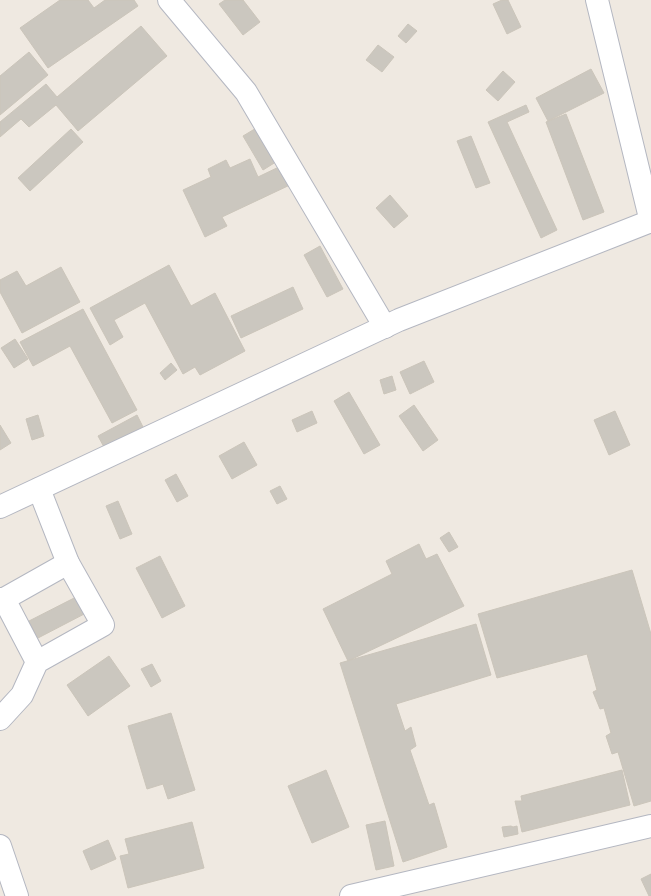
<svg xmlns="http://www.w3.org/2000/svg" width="651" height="896" viewBox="0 0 651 896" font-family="Signika,sans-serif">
<rect width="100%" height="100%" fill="#efe9e1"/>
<g fill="#cbc7bf" stroke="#cbc5ba">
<polygon points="60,0 88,0 94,8 105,0 134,0 138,6 48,68 20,28"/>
<polygon points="225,0 243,0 260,22 243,35 219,4"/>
<polygon points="502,0 508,0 521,27 507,34 493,4"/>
<polygon points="408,24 417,31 406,43 398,36"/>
<polygon points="141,26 167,56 78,131 56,105 29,127 21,119 0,137 0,122 46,84 57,97"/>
<polygon points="378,45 394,57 382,72 366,60"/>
<polygon points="29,52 48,75 0,115 0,76"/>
<polygon points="591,69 604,93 548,121 536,98"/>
<polygon points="503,71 515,82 498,101 486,90"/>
<polygon points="526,105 529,112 507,122 557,230 541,238 488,122"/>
<polygon points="566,114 604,212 583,220 546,122"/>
<polygon points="258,127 279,160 263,170 243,136"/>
<polygon points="71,129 83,142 30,191 18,178"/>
<polygon points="471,136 490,183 476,188 457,141"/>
<polygon points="250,159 258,177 283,165 292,184 222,217 227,226 205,237 183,190 211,177 208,169 226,160 230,168"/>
<polygon points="390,195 408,216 394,228 376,208"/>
<polygon points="320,246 343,289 327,297 304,255"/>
<polygon points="169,265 191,306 215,293 245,351 200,375 195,367 183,374 145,303 114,320 123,337 110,345 90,308"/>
<polygon points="61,267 80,302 22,333 0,292 0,280 17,271 26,286"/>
<polygon points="293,287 303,309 241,338 231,316"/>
<polygon points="83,309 137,410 112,423 70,346 33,366 20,342"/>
<polygon points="15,339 28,359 14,368 1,348"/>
<polygon points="424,361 434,382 410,394 400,372"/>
<polygon points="171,363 177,370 165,380 160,373"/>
<polygon points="392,376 396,390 384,394 380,380"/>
<polygon points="349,392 380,445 364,454 334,401"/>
<polygon points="414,405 438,440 423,451 399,416"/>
<polygon points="312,411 317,423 297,432 292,420"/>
<polygon points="615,411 630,445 609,455 594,420"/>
<polygon points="38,415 44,436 32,440 26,419"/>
<polygon points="137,415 143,427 104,447 98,436"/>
<polygon points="0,425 11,443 0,450"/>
<polygon points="244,442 257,465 232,479 219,456"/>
<polygon points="176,474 188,496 177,502 165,480"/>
<polygon points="280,486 287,499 277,504 270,491"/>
<polygon points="118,501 132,534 120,539 106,506"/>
<polygon points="449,532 458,547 449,552 440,538"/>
<polygon points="419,544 426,559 437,554 464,606 348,661 323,609 392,574 386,561"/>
<polygon points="160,556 185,606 162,618 136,568"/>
<polygon points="632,570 651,634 651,801 634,806 618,752 612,754 606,736 611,733 604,708 600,709 593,692 597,690 587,654 497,678 478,614"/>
<polygon points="80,595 88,612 38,638 29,621"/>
<polygon points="476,624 491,675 396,704 405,731 411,727 416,746 410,750 429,805 434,803 447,847 403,862 340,663"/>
<polygon points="109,656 130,686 88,716 67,685"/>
<polygon points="152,664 161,681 151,687 141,669"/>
<polygon points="171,713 195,790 168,799 163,784 147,789 128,726"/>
<polygon points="326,770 349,827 312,843 288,786"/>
<polygon points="622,770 630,805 522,832 515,801 522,801 521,796"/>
<polygon points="385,821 394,866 376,870 366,825"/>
<polygon points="192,822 204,868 128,888 120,856 129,854 125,839"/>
<polygon points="511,826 513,827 517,826 518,834 504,837 502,827"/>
<polygon points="108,840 116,859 91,870 83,851"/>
<polygon points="651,874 651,896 649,896 641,879"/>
</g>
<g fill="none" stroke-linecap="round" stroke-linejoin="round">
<defs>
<g id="minor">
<polyline points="169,0 246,92 385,327"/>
<polyline points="597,0 651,222"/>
<polyline points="0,507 399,320 651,221"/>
<polyline points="0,599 4,599 68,563"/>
<polyline points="4,599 37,662"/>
<polyline points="0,719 22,695 37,662 103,625 68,563 39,489"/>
<polyline points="0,846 17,896"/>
<polyline points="351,896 651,826"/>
</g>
</defs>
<use href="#minor" stroke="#b4b7c1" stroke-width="24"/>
<use href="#minor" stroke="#fff" stroke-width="22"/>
</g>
</svg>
